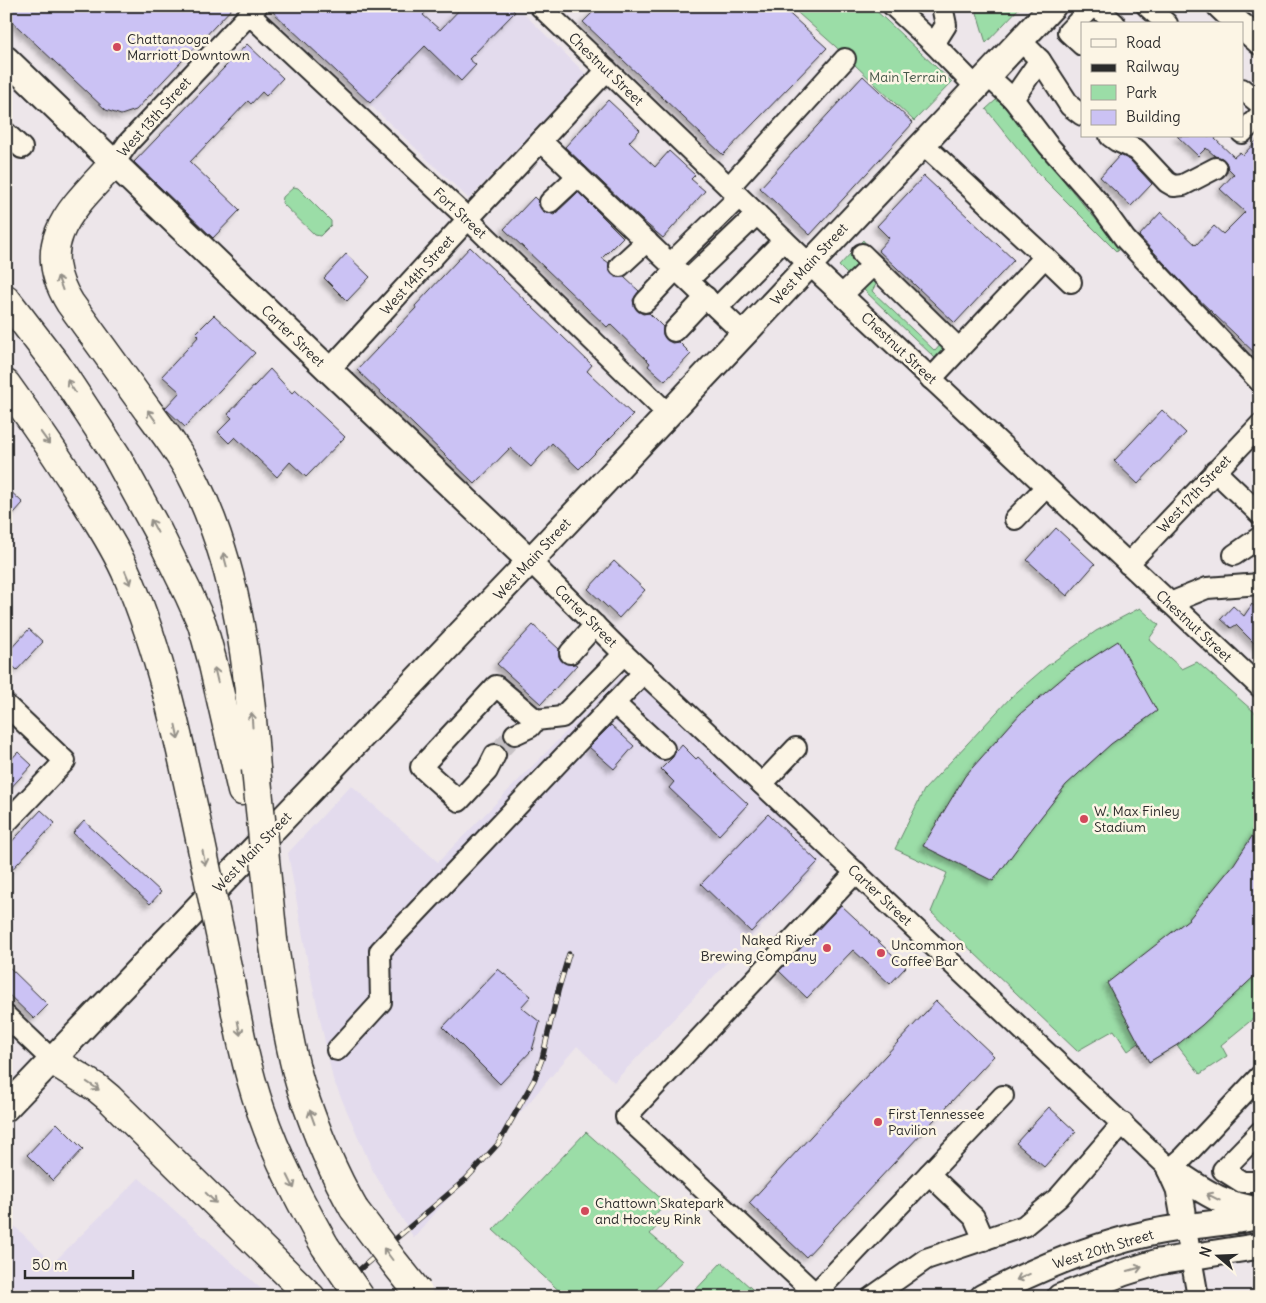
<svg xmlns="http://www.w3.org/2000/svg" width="1266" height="1303" viewBox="0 0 1266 1303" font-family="Delius,sans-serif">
<defs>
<filter id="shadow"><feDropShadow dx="-4" dy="4" stdDeviation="2.5" flood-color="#0004"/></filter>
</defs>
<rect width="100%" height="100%" fill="#ede6ea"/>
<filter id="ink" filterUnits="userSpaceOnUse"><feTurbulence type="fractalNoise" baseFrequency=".02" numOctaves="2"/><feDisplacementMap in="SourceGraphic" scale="10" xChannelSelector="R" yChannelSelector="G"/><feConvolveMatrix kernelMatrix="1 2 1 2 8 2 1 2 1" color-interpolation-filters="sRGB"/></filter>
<g filter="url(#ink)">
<g fill="#e3dbed">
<polygon points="278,6 516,6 587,75 469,199 273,12"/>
<polygon points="634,663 833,850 614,1082 577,1046 414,1238 373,1171 333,1079 307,959 288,853 351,785 438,862"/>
<polygon points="139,1178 270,1297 6,1297 6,1218 53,1263"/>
</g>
<g fill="#9bdda7" stroke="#638469">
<polygon points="790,6 871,6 952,82 914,121 835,46"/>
<polygon points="975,6 1021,6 986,43"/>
<path d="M 996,100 C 1023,116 1041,151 1060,176 C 1079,200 1099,223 1119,247 L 1117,252 L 1037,172 L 986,109 Z"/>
<polygon points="294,187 298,188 331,221 331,225 320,236 315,235 282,203 283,197"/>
<polygon points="863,240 866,244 854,257 861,264 851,278 839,266"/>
<polygon points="874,278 878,281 872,291 935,351 942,343 946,348 935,358 863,289"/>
<polygon points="1140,608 1159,625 1149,639 1182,669 1197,662 1260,717 1260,1013 1221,1045 1227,1056 1200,1074 1177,1045 1149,1062 1139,1043 1128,1051 1114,1030 1077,1051 931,912 947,873 895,849 924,790 1011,697 1047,666 1096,631"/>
<polygon points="586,1132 666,1203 652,1218 659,1224 650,1234 682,1261 648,1297 566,1297 493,1230"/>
<polygon points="722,1262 761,1297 689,1297"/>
</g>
<g fill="#cbc2f4" stroke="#2b2b2b" filter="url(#shadow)">
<polygon points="6,6 234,6 147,98 136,110 121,115 106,110 6,16"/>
<polygon points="278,6 431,6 423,15 440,30 463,6 509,6 515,12 469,59 476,65 461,81 425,46 370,103 273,12"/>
<polygon points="599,6 781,6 827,48 723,155 583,22"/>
<polygon points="247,44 283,78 266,96 262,92 251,104 248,101 190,162 240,210 213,238 134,162"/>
<polygon points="863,76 913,123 810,235 760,188"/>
<polygon points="608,100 640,130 629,142 655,167 669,151 695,175 691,179 705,191 663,238 642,220 565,147"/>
<polygon points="1177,136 1217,136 1215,139 1234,157 1240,152 1243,155 1260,137 1260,358 1191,292 1139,236 1161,212 1196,245 1214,226 1223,234 1245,212 1220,189 1234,174 1228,168 1226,162 1222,158 1215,156 1206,148 1198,156"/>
<polygon points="1120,155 1130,160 1152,184 1131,206 1100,177"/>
<polygon points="924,176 1014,260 955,323 878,250 889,238 877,226"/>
<polygon points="578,192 623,237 602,258 609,263 609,269 612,274 617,277 624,277 639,291 633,300 634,305 637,310 643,314 649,313 663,327 663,334 666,339 672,343 679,342 691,354 665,381 648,366 650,363 610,324 607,327 504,229 534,197 538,201 542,210 554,215"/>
<polygon points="470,247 592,365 587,371 633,415 579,469 552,443 531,467 510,448 475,484 357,370 416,308 415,306"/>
<polygon points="346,254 370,277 347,301 324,278"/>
<polygon points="214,315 255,353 185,427 165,408 180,392 162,376 199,336 196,333"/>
<polygon points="270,369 292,393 295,390 345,437 306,477 290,462 277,477 235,437 229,443 218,432 232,418 228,414"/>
<polygon points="1162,410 1186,433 1138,484 1114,461"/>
<polygon points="6,487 23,503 6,522"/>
<polygon points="1056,528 1095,564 1067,596 1027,560"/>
<polygon points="614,561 645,590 619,618 588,589"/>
<polygon points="1252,604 1260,612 1260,649 1236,625 1231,628 1221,619 1233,606 1244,616"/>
<polygon points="533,625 559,649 559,656 562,661 567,664 575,664 577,665 541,704 497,664"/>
<polygon points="29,629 43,642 17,670 6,660 6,654"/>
<polygon points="1118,641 1157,711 1111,744 1066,785 1027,835 993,881 923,846 965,776 1020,714 1070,672"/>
<polygon points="611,725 634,746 614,769 589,747"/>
<polygon points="682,745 696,759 698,757 748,804 719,835 669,788 674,782 661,769 673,757 676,750 677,751"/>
<polygon points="18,752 32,765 6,793 6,765"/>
<polygon points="41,810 55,823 6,876 6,848"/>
<polygon points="768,814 818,862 751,932 701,884"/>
<polygon points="84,821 161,892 150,904 73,833"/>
<polygon points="1260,824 1260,971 1202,1025 1177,1045 1149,1062 1107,983 1189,919 1234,864"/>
<polygon points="841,905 870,932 869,933 906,967 890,984 853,950 807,998 779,971"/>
<polygon points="6,964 48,1005 34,1019 6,992"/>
<polygon points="498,969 531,996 521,1007 540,1022 532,1050 500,1084 443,1027"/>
<polygon points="936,1001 994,1056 806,1257 749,1203"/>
<polygon points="1049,1107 1076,1132 1044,1167 1016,1143"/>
<polygon points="57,1123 83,1149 53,1181 27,1155"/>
</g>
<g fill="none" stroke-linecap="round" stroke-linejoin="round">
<polyline stroke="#c6c1c4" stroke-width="20" stroke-dasharray="20 10" stroke-linecap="butt" points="495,755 515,734"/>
<defs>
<g id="minor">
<polyline points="540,6 809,264 1260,687"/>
<polyline points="893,6 934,44 976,87"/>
<polyline points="1096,6 1115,24"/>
<polyline points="1147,6 1167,24"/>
<polyline points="249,14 468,219 668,414"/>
<polyline points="934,44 946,25 942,6"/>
<polyline points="1082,45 1068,32 1093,6"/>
<polyline points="1040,60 1070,106 1082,115"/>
<polyline points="987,75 1013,99 1040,60 1021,41"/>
<polyline points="1242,89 1260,104"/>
<polyline points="1013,99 1048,145 1099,203 1125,239 1260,382"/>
<polyline points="6,133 22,148"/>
<polyline points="1242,133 1260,115"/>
<polyline points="1110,136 1117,141 1137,150 1167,182 1174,186 1183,185 1216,168"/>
<polyline points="541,141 744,334"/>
<polyline points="114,163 128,143 257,6"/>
<polyline points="729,187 845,59"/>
<polyline points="550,202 578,176"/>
<polyline points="862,254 959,349 1045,257 923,144"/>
<polyline points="1045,257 1071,282"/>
<polyline points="670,264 739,197"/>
<polyline points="620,266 647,241"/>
<polyline points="688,280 757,214"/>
<polyline points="842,295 873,265"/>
<polyline points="645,302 676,269"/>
<polyline points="717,308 784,240"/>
<polyline points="674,331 706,297"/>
<polyline points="329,370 468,219 607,70"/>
<polyline points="931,379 959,349"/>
<polyline points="1215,471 1260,514"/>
<polyline points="1015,519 1046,487"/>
<polyline points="1234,555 1260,537"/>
<polyline points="530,561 624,654 1170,1169 1184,1157 1260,1076"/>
<polyline points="1128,564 1260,425"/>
<polyline points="1170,603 1207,588 1260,584"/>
<polyline points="570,653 595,625"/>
<polyline points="614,703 664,749"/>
<polyline points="6,705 65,761 6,823"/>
<polyline points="515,734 530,727 536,720"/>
<polyline points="495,755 487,771 459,801 421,767 496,686 536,720 562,717 624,654"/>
<polyline points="762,784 796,748"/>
<polyline points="6,1016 52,1060"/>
<polyline points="337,1050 381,1002 380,951 644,672"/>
<polyline points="1260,1132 1223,1170 1242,1182 1260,1182"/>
<polyline points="929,1174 974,1217 984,1240"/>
<polyline points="1183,1213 1198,1297"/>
<polyline points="815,1294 1003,1096"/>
<polyline points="819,1297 626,1117 856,872"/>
<polyline points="872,1297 926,1259 1024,1226 1059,1197 1123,1123"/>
</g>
<g id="major">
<polyline points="1220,6 1239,24"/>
<polyline points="1242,26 1260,42"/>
<polyline points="6,59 329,370 530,561"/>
<polyline points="6,1108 530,561 1053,6"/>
<path d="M 1170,1169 C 1204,1191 1218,1204 1260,1210"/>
<polyline points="1170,1169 1179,1189 1183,1212"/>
<path d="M 983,1297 C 1036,1269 1092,1246 1150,1233 C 1186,1225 1224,1224 1260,1216"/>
<polyline points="1060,1297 1123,1273 1158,1262 1260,1246"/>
</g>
<g id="highway">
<path d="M 114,163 C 74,207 31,241 70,303 C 95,338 121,373 146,408 C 164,432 183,457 196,484 C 239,573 249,671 256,769"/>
<polyline points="6,299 56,364 116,455 158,532 189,595 202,624 212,660 242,791"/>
<path d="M 6,384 C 35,424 63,465 89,507 C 103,529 118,553 128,577 C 160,652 177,731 194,810"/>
<path d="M 273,940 C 281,989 287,1040 301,1087 C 315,1129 332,1171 354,1209"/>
<path d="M 230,981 C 238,1025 246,1068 261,1111 C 277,1158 301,1203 325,1246"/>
<polyline points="52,1060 97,1088 109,1098 311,1297"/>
</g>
</defs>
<use href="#minor" stroke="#2b2b2b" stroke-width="24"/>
<use href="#major" stroke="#2b2b2b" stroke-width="29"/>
<use href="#highway" stroke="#2b2b2b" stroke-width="31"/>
<use href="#minor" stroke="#fcf5e5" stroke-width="20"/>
<use href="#major" stroke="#fcf5e5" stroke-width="25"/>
<use href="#highway" stroke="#fcf5e5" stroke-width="28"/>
<defs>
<polyline id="rail" points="337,1297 359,1270 466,1179 498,1144 534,1080 542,1059 558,991 569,954"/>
</defs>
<use href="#rail" stroke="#2b2b2b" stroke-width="5.5"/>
<use href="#rail" stroke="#fcf5e5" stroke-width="4" stroke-dasharray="11" stroke-linecap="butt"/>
<defs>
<g id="highway-bridge">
<polyline points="256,769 273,940"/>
<polyline points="194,810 230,981"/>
<polyline points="354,1209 394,1262 418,1292"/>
<polyline points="325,1246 360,1297"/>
</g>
</defs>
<use href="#highway-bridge" stroke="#2b2b2b" stroke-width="31" stroke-linecap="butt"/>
<use href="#highway-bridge" stroke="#fcf5e5" stroke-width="28"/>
</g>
<defs><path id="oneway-shaft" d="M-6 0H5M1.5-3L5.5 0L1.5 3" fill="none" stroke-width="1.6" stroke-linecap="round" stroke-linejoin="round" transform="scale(1.25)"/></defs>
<g stroke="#949088">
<use href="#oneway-shaft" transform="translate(60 283) rotate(-110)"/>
<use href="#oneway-shaft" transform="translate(71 386) rotate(-123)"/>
<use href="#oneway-shaft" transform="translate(152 416) rotate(-126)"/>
<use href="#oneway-shaft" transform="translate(45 438) rotate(54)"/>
<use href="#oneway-shaft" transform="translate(154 526) rotate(-118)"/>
<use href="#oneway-shaft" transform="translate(225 560) rotate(-105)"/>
<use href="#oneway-shaft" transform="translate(128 578) rotate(67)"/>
<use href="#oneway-shaft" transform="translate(216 675) rotate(-103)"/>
<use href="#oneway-shaft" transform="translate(252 720) rotate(-94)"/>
<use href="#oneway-shaft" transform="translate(177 732) rotate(78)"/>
<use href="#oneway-shaft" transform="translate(204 858) rotate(78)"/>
<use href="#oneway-shaft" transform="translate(239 1028) rotate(79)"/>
<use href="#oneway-shaft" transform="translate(93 1086) rotate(34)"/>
<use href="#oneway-shaft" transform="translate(312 1117) rotate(-110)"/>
<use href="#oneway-shaft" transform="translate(291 1182) rotate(64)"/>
<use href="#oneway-shaft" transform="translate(1213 1197) rotate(-153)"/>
<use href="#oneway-shaft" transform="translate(211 1198) rotate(45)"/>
<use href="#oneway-shaft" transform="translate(388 1254) rotate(-127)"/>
<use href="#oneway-shaft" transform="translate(1135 1269) rotate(-16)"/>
<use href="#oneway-shaft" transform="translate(1023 1277) rotate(156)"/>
</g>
</g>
<g fill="#d1495b" stroke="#fcf5e5" stroke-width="2">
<circle cx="117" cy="47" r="5"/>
<circle cx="1084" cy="819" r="5"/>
<circle cx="827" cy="948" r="5"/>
<circle cx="881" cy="953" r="5"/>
<circle cx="878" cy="1122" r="5"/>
<circle cx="585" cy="1211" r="5"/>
</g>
<g text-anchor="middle" stroke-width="5" stroke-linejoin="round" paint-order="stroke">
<g font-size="14" fill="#2b2b2b" stroke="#fcf5e5" text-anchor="start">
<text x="127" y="44">Chattanooga<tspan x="127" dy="16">Marriott Downtown</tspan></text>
<text x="1094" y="816">W. Max Finley<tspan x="1094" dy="16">Stadium</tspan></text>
<text x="817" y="945" text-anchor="end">Naked River<tspan x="817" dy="16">Brewing Company</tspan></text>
<text x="891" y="950">Uncommon<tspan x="891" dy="16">Coffee Bar</tspan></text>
<text x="888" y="1119">First Tennessee<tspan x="888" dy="16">Pavilion</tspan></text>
<text x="595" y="1208">Chattown Skatepark<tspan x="595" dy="16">and Hockey Rink</tspan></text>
</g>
<g font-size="14" fill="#2b2b2b" stroke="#fcf5e5">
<text transform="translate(606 69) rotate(44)" y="5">Chestnut Street</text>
<text transform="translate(154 117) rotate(-48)" y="5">West 13th Street</text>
<text transform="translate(460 213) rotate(43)" y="5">Fort Street</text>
<text transform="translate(809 264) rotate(-47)" y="5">West Main Street</text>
<text transform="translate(417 275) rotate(-48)" y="5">West 14th Street</text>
<text transform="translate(293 336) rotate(44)" y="5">Carter Street</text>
<text transform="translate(899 348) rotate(43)" y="5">Chestnut Street</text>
<text transform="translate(1194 494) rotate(-47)" y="5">West 17th Street</text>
<text transform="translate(532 559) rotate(-47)" y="5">West Main Street</text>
<text transform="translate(586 616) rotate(45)" y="5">Carter Street</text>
<text transform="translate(1194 626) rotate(43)" y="5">Chestnut Street</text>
<text transform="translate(252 852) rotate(-46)" y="5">West Main Street</text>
<text transform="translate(880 895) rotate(43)" y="5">Carter Street</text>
<text transform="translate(1103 1249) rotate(-17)" y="5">West 20th Street</text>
</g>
<g font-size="14" fill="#47584a" stroke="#fcf5e5">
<text x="908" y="82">Main Terrain</text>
</g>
</g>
<rect width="1266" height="1303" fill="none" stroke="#fcf5e5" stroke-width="25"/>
<rect x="12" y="12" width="1241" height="1278" fill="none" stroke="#2b2b2b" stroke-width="2" filter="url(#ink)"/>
<rect x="1081" y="22" width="162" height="115" fill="#fcf5e5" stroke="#a8a49b"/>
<rect x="1091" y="39" width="25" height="8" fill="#fcf5e5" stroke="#a8a49b"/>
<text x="1126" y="48" font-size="15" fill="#2b2b2b">Road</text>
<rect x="1091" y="64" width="25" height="8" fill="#2b2b2b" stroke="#a8a49b"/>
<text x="1126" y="72" font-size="15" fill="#2b2b2b">Railway</text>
<rect x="1091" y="85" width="25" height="15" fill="#9bdda7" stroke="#a8a49b"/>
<text x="1126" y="98" font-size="15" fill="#2b2b2b">Park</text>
<rect x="1091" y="110" width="25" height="15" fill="#cbc2f4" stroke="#a8a49b"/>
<text x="1126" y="122" font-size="15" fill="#2b2b2b">Building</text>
<g transform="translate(1218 1256) rotate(289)" stroke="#fcf5e5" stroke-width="4" paint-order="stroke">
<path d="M0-4L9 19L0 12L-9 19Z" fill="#2b2b2b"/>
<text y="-8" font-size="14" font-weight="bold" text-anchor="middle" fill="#2b2b2b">N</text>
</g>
<path d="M25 1270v8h108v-8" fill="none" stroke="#2b2b2b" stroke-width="2.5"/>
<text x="32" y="1270" font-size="15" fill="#2b2b2b" stroke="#fcf5e5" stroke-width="4" paint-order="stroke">50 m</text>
</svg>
